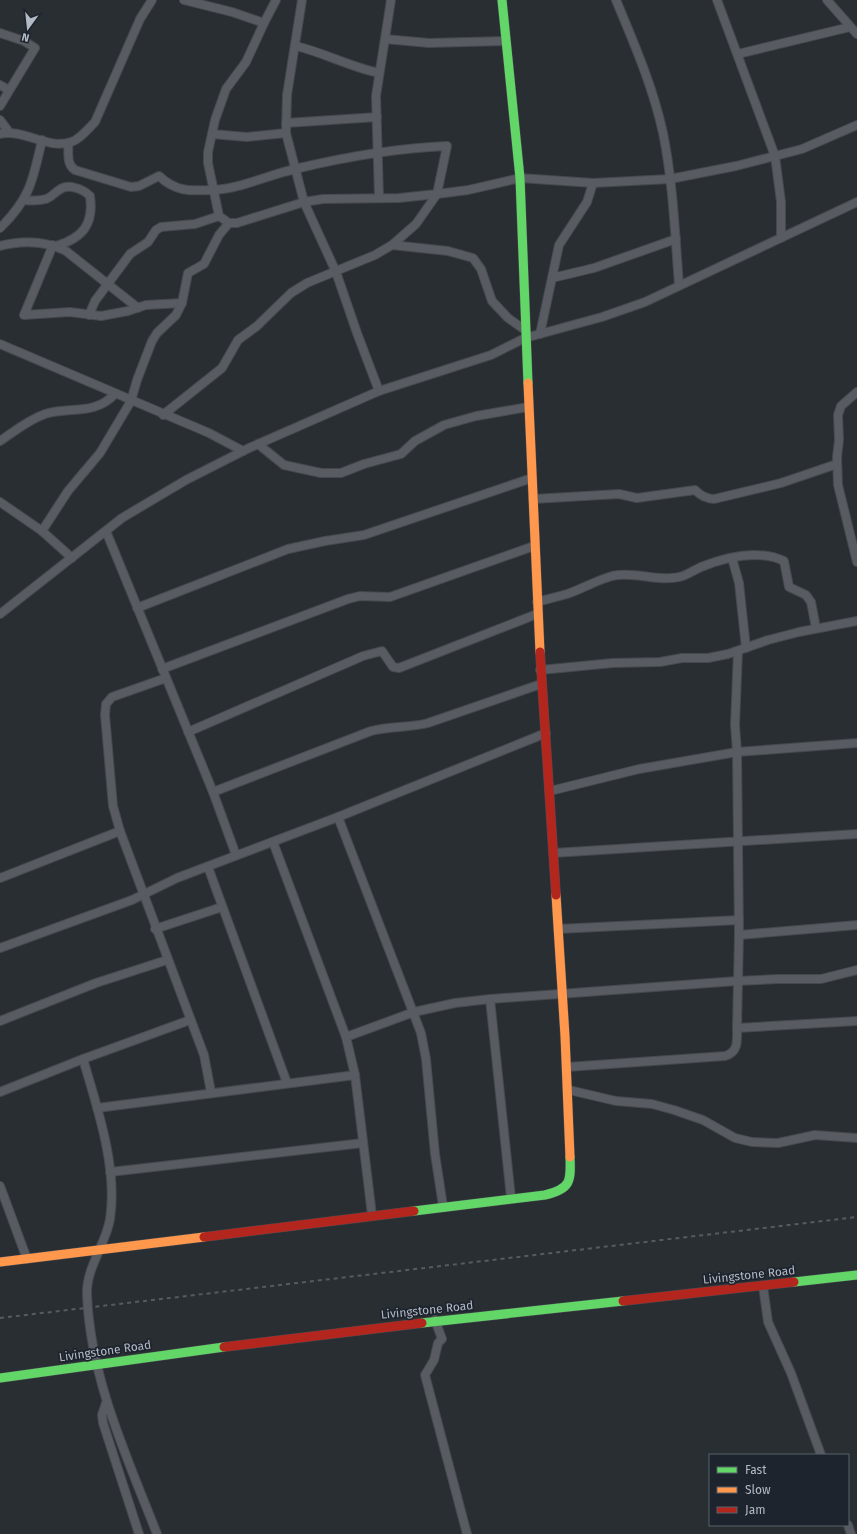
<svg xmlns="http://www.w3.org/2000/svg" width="857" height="1534" viewBox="0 0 857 1534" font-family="'Fira Sans',sans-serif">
<rect width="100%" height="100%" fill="#292e33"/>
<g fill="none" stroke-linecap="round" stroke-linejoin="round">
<defs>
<g id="street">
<polyline points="184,0 232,12 264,23 246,62 226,89 215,120 208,152 208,163 219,216 229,223 237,223 304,202 323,199 399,198 437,194 468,190 520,178 593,183 670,179 736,166 802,149 857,125"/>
<polyline points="302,0 287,95 286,133 304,202 336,272 357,333 379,391"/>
<path d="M 616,0 C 634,43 653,87 663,133 C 673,182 675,234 679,285"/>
<polyline points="717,0 775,156 781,202 781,238"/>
<polyline points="827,0 857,34"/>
<polyline points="264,23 276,0"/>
<polyline points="0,33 24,41 35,48 0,106"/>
<polyline points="385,39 429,43 505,41"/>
<path d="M 296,46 C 325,53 350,67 379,73"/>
<polyline points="738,54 850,27"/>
<polyline points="0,85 9,90"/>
<polyline points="0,120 9,132"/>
<polyline points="286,123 377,117"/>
<path d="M 0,134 C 23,128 47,150 71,142 C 79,140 88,129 95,122 L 140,19 L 152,0"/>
<polyline points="212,134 247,137 286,133"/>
<path d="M 68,143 C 69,153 66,164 75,170 L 131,187 L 139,186 L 159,176 C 176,192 190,191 213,190 C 240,189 268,175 295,169 C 345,157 396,148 447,146 L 437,194 L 416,224 L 392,245"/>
<polyline points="379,197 376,96 391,0"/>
<path d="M 24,200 C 32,201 39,201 46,199 C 52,197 54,193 59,190 C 68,183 83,189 90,196 C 94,224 83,238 56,246"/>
<path d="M 0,228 C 30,199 33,180 42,140"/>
<polyline points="53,245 24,315 70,312 101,316 128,311 146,305 182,303"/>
<path d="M 0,246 C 23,240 45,241 66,251 L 138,308"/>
<polyline points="552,278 594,268 676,239"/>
<polyline points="89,315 95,301 130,254 148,242 156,230 161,227 195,224 219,216"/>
<polyline points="540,334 559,245 587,202 593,183"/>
<polyline points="0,344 209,433 243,451"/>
<polyline points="857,392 841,406 838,415 839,440 837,457 838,485 857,562"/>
<polyline points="163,415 222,368 238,340 257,326 291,293 307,283 375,255 392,245 448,251 473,258 481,269 492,301 508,318 525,330"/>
<path d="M 0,441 C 15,431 28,420 45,414 C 71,406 94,416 115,394"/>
<polyline points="258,444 284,465 321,473 341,473 364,464 401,454 415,441 444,425 476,416 528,407"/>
<path d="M 533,499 L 619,494 L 637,498 L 695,490 C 701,496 706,499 714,499 L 781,483 L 837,464"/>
<polyline points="0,502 42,531 72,558"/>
<polyline points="42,531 68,491 100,453 131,401 137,380 152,341 157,333 176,315 182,303 188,273 204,264 219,235 229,223"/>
<polyline points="106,531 213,792 236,855"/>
<polyline points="732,558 739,583 746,648"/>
<path d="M 537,602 C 547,599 557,597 567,594 C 582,589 597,580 612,576 C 634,571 658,582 679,577 C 686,576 694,570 701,567 C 726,557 758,549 784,561 L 789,587 L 806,595 L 811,602 L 816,628"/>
<polyline points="137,608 288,549 325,541 364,535 532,478"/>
<polyline points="0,614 122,518 186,480 249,448 379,391 491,355 525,338 602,317 645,302 857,202"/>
<polyline points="162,669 348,599 360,596 390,597 534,546"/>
<polyline points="540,670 613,663 660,662 682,658 708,658 728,654 768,640 799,632 857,621"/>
<polyline points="166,678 112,697 106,704 105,715 113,806 120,831 204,1055 211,1092"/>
<polyline points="188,732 363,656 382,651 393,667 399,668 537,614"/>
<polyline points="550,791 639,769 737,752 857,743"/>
<path d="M 213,792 L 371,731 C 390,726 409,728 428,723 L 541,684"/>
<polyline points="338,817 546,733"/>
<polyline points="273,842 346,1037 355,1075 372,1215"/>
<polyline points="553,853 857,834"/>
<polyline points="208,867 287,1083"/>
<polyline points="0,878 120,831"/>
<polyline points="155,929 222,907"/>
<polyline points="558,929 739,920"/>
<polyline points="739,935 857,925"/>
<polyline points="0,948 132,900 177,878 338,817 421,1033 426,1059 435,1154 443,1206"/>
<polyline points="490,999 511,1198"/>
<polyline points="0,1021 96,983 167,960"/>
<polyline points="737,1028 739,935 737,752 735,725 738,651"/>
<polyline points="346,1037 414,1012 455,1003 490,999 737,981 777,979 821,979 857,970"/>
<path d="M 83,1059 C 97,1107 118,1168 110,1219 C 106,1244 86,1268 87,1294 C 90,1378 127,1457 157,1534"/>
<path d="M 567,1067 L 725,1056 C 739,1052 737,1040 737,1028 L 857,1021"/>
<polyline points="569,1090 616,1101 652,1104 674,1110 703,1120 735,1138 752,1142 778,1143 815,1135 857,1138"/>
<polyline points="0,1092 83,1059 190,1020"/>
<polyline points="97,1108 355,1075"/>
<polyline points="110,1172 363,1143"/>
<polyline points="0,1186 27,1259"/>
<polyline points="763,1286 768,1322 791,1373 821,1455"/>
<polyline points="435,1320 442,1339 438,1343 434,1360 425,1375 467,1534"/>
<polyline points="106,1403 102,1415 103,1423 139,1534"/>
<polyline points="848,1525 851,1534"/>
</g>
<g id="fast">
<polyline points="502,0 520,178 528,383"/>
<path d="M 414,1211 L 545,1195 C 571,1189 571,1181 570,1157"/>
<polyline points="794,1282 857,1275"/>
<polyline points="422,1323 623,1301"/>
<polyline points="0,1378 224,1347"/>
</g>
<g id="slow">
<polyline points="528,383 540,652"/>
<polyline points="556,895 565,1036 570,1157"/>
<polyline points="0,1262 204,1237"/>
</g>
<g id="jam">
<polyline points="540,652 556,895"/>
<polyline points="204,1237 414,1211"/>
<polyline points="623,1301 794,1282"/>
<polyline points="224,1347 422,1323"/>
</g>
</defs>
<use href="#street" stroke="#45494d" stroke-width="10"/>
<use href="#fast" stroke="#474a50" stroke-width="10"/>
<use href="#slow" stroke="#474a50" stroke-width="10"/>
<use href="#jam" stroke="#474a50" stroke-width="10"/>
<use href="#street" stroke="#585c62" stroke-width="8"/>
<use href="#fast" stroke="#63d668" stroke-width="9"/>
<use href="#slow" stroke="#ff974d" stroke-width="9"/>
<use href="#jam" stroke="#b3261e" stroke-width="9"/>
<polyline stroke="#575b5f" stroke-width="2" stroke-dasharray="4 4" stroke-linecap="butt" points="0,1318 857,1217"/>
</g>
<g text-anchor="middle" stroke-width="3.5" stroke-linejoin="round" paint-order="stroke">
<g font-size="12" fill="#b3bac5" stroke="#1d242e">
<text transform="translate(749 1275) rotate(-6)" y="4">Livingstone Road</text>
<text transform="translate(427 1310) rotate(-6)" y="4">Livingstone Road</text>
<text transform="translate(105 1351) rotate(-8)" y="4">Livingstone Road</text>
</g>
</g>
<rect x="709" y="1454" width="140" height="72" fill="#1d242e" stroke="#59606a"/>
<rect x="717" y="1467" width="20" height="6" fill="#63d668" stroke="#59606a"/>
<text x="745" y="1474" font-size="12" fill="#b3bac5">Fast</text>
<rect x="717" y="1487" width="20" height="6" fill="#ff974d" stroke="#59606a"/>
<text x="745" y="1494" font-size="12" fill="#b3bac5">Slow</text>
<rect x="717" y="1507" width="20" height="6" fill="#b3261e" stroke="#59606a"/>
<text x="745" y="1514" font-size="12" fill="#b3bac5">Jam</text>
<g transform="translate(28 28) rotate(195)" stroke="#1d242e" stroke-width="3" paint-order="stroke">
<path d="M0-3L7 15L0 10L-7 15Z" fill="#b3bac5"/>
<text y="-6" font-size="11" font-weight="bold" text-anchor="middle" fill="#b3bac5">N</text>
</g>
</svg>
